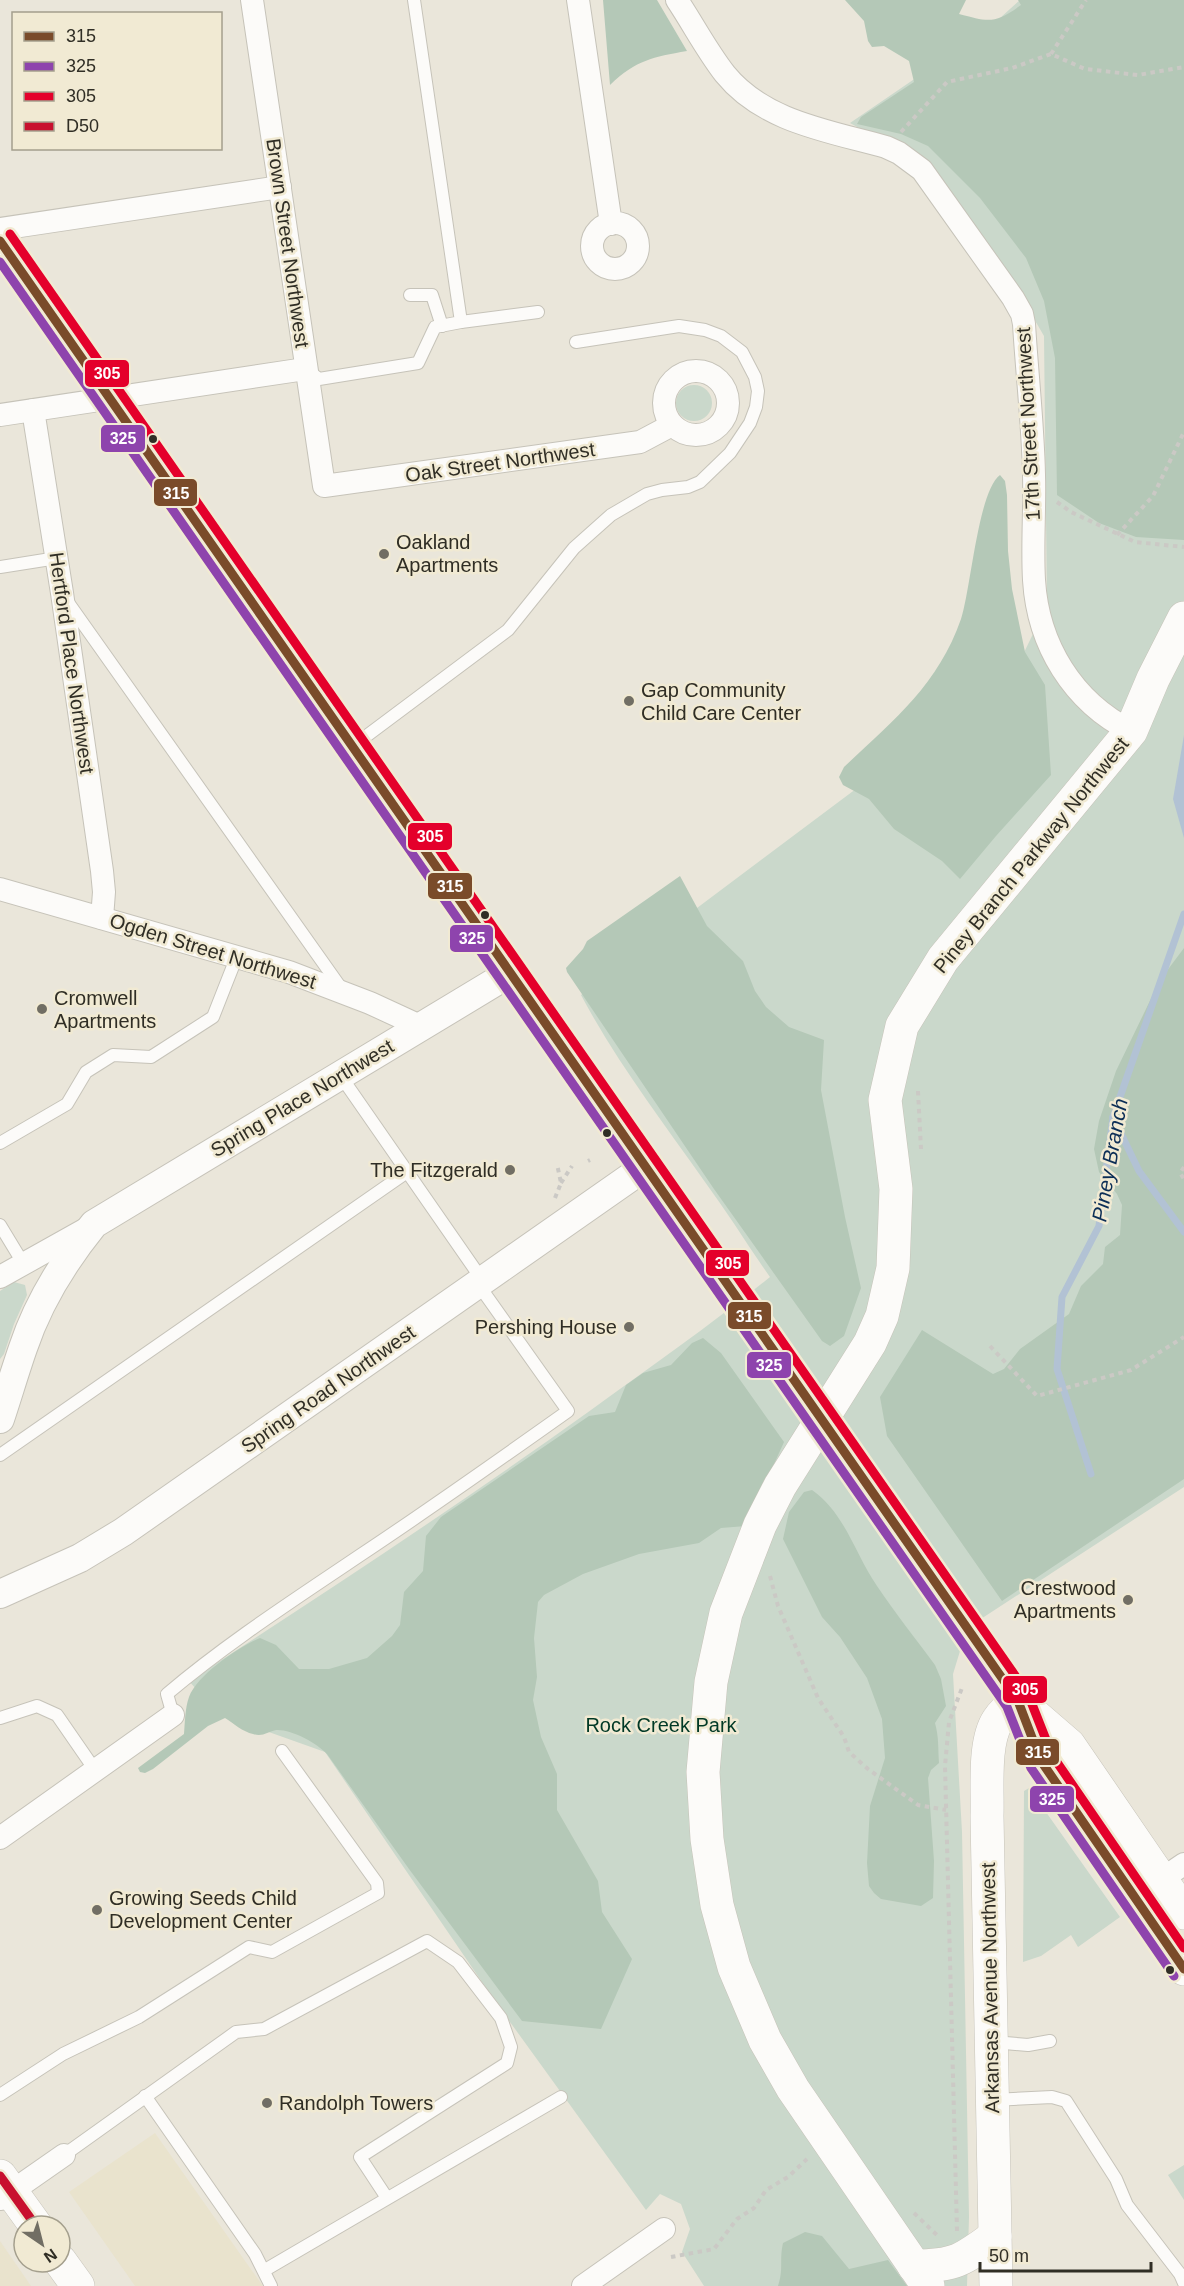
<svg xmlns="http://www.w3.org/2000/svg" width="1184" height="2286" viewBox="0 0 1184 2286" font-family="Helvetica,sans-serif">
<rect width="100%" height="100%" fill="#eae6da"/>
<g fill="#e9e3cd">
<polygon points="155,2133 250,2268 263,2286 135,2286 69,2192"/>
<polygon points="0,2241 31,2286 0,2286"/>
</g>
<g fill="#cad8cb">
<path d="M 1020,0 L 1184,0 L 1184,1487 L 967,1628 L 953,1674 L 962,1832 L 969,2217 L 967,2286 L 704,2286 L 682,2252 L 690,2229 L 681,2204 L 660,2194 L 646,2210 L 497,2004 L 325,1752 L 218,1714 L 189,1681 C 325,1593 460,1504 591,1410 C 652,1366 712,1324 770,1277 C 748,1246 728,1213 705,1182 C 662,1121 616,1061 581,995 L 1016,669 L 1047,605 L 1044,336 L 1000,260 L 933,169 L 850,123 L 989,28 Z"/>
<circle cx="694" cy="403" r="18"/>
<polygon points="14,1282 25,1285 27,1295 14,1324 4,1354 0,1359 0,1291"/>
<polygon points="1029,1788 1120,1917 1078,1947 1071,1935 1041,1956 1023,1962 1024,1791"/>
<polygon points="1184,2165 1184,2200 1168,2175"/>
</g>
<g fill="#b4c8b7">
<path d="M 603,0 L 657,0 L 687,51 C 653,57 636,60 610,85 Z"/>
<path d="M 845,0 L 966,0 L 959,14 C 989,22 995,24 1021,5 L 1018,0 L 1184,0 L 1184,540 L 1136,537 L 1099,523 L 1057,495 L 1055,358 L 1044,301 L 1026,258 L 980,198 L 928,146 L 901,134 L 857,124 L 861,117 L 914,82 L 909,61 L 884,46 L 872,47 L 868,41 L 864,21 Z"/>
<path d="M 1000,475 L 1005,481 L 1007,495 L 1008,551 L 1012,589 L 1025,652 L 1045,685 L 1051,775 L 996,836 L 960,879 L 942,861 L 894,829 L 869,799 L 843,785 L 839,777 L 844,767 C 893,721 938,685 961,619 C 971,589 978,491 1000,475 Z"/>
<polygon points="680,876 707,926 743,961 755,991 766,1007 789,1027 824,1040 821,1090 845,1217 861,1288 844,1336 830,1346 822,1341 714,1189 567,972 566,968 583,949 587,941"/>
<polygon points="1184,948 1184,1479 1002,1601 887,1436 880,1397 922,1330 993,1374 1004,1369 1020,1349 1069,1314 1081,1286 1103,1264 1105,1247 1120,1235 1122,1205 1117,1194 1099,1172 1094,1149 1099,1121 1116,1071 1160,980"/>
<path d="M 703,1338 L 721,1353 L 784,1442 L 746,1526 L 721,1528 L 699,1543 L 639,1554 L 583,1574 L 544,1595 L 538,1602 L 534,1638 L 537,1677 L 533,1700 L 541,1737 L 557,1774 L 557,1810 L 598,1881 L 602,1912 L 632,1959 L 601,2029 L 522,2021 L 409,1869 L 327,1754 C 317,1743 291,1729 276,1730 C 267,1732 263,1737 253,1734 C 243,1732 233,1723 225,1718 L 208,1726 L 153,1769 L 145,1773 L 140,1772 L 138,1768 L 184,1734 C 185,1722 185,1708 189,1697 C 198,1674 239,1647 260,1638 L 276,1645 L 299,1669 L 329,1669 L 367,1658 L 392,1636 L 400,1625 L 404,1592 L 423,1571 L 426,1536 L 441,1517 L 589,1416 L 615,1412 L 626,1385 L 643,1373 L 671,1365 L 692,1343 Z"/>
<path d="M 812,1490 C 845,1513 855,1554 877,1586 C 895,1613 916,1639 935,1665 L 941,1679 L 946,1706 L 935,1723 C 939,1737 938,1749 939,1763 L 931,1770 L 928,1778 L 934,1861 L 933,1898 L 921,1906 L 881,1899 L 874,1893 L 869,1886 L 867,1863 L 870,1806 L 885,1758 L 882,1719 L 867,1678 L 840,1637 L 822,1617 L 783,1539 L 789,1512 L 804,1492 Z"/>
<path d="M 805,2232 L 822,2236 L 849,2269 L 888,2260 L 907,2286 L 778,2286 C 784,2268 779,2261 783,2243 Z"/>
</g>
<polygon fill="#b2c2d4" points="1184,735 1184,838 1173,799"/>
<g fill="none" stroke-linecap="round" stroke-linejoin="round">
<g stroke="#b2c2d4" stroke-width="7">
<polyline points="1113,1117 1139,1171 1184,1232"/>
<polyline points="1091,1474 1057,1369 1062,1297 1099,1226 1113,1117 1184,914"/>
</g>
<defs>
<g id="service">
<polyline points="410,295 432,295 442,326"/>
<polyline points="461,322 538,312"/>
<polyline points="306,369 319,379 418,363 435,327 461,322 414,0"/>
<polyline points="0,567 57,558"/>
<polyline points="67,601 341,988"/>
<polyline points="353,746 508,630 574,548 611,515 647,494 662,490 688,487 700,482 730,453 750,423 756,407 758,391 755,377 742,352 721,336 705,330 679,326 576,342"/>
<polyline points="340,1075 483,1281"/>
<polyline points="0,1143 67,1104 86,1072 113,1055 151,1057 213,1017 237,956"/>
<polyline points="0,1225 23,1263"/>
<polyline points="0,1455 407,1172"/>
<path d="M 173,1715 L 167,1694 C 227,1643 294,1600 359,1556 C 430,1509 499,1460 568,1411 L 478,1284"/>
<polyline points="0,1718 37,1706 57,1715 95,1770"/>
<polyline points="993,2042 1028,2045 1050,2041"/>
<polyline points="0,2095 63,2054 139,2017 249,1947 272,1952 378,1893 377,1883 282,1751"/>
<polyline points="145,2096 255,2254 271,2286"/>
<polyline points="994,2100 1052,2097 1066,2101 1116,2179 1127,2205 1180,2274 1184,2283"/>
<polyline points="64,2155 236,2032 264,2029 427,1941 458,1962 501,2018 511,2047 507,2063 360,2157 387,2198"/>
<polyline points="265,2270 561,2097"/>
</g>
<g id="minor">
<polyline points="252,0 324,486 640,442 672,425"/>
<polyline points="578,0 611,224"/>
<path d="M 677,0 C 693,24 707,51 725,74 C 764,122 829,131 886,147 L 899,153 L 922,170 L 1013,298 L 1022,314 L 1024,324 C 1027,374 1033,425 1034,475 C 1035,510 1032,545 1034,580 C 1038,645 1073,702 1131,731"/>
<circle cx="615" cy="246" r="23"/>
<polyline points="0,229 280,187"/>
<circle cx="696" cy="403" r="32"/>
<polyline points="33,410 62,593 102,871 104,892 102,918"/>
<polyline points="0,415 305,369"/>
<polyline points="0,889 289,972 370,1003 422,1027"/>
<polyline points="0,1277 93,1225"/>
<polyline points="0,1838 173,1715"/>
<polyline points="1150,1887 1184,1864"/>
<polyline points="1,2199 64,2155"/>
<polyline points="583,2286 664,2229"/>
</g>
<g id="tertiary">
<path d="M 0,1419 C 8,1395 15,1371 23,1348 C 38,1303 64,1261 94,1224 L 510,973"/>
<polyline points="0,1594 80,1558 123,1532 645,1167"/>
</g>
<g id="secondary">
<polyline points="0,2176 36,2226"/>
<polyline points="60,2261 78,2286"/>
</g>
<g id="primary">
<polyline points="0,241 739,1302"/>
<polyline points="902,1534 1018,1701 1069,1745 1184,1913"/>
<polyline points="1020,1705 1041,1761 1184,1969"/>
<path d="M 914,2266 C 955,2266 963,2260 995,2236"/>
<polyline points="928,2286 793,2089 765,2040 734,1967 717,1905 707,1839 703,1772 711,1682 726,1613 760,1525 780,1486 870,1343 882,1316 893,1268 896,1189 885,1100 902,1026 943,959 1131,731 1153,679 1184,618"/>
<path d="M 996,2286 L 987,1816 C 988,1790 983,1742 998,1720 C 1003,1712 1011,1706 1018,1701"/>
</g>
</defs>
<use href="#service" stroke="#c6c3b9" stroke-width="14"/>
<use href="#minor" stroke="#c6c3b9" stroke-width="24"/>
<use href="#tertiary" stroke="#c6c3b9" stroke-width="30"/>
<use href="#secondary" stroke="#c6c3b9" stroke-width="34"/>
<use href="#primary" stroke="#c6c3b9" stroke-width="34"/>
<g stroke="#cbc9c5" stroke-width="4" stroke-dasharray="4.5 4.5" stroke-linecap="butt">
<polyline points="1051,54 1086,0"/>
<polyline points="901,132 947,82 1012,68 1051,54 1085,69 1138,75 1184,67"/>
<polyline points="1057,502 1071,512 1135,542 1184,547"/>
<polyline points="1117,535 1153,496 1184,432"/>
<polyline points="918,1091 921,1149"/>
<polyline points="588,1161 590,1160"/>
<polyline points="1184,1167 1180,1173 1184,1179"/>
<polyline points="561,1183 572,1166"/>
<polyline points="555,1198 561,1183 557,1164"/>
<polyline points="990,1346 1037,1396 1131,1370 1184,1337"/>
<polyline points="770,1576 778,1606 818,1698 844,1737 849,1752 868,1769 918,1805 946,1810"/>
<polyline points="914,2213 939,2237"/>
<polyline points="957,2231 945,1766 949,1722 962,1688"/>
<polyline points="671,2257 714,2249 737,2219 754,2208 766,2190 788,2177 807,2159"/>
</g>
<use href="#service" stroke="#fcfbf9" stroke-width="12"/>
<use href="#minor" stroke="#fcfbf9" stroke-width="22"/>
<use href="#tertiary" stroke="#fcfbf9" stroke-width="28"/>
<use href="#secondary" stroke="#fcfbf9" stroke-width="33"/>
<use href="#primary" stroke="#fcfbf9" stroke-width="33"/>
<defs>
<polyline id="primary-bridge" points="739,1302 902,1534"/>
</defs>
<use href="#primary-bridge" stroke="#c6c3b9" stroke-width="34" stroke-linecap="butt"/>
<use href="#primary-bridge" stroke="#fcfbf9" stroke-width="33"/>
<defs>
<polyline id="bus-1" points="0,241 1018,1701 1041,1761 1184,1969"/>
<polyline id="bus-2" points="0,262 1007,1707 1031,1768 1174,1976"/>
<polyline id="bus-3" points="10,234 1028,1694 1052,1755 1184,1948"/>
<polyline id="bus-4" points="0,2176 36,2226"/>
</defs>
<use href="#bus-1" stroke="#f1ead3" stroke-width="14"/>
<use href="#bus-2" stroke="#f1ead3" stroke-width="14"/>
<use href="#bus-3" stroke="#f1ead3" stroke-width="14"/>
<use href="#bus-4" stroke="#f1ead3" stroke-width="14"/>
<use href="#bus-1" stroke="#7a4b2a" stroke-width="9"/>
<use href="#bus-2" stroke="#8e44ad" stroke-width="9"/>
<use href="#bus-3" stroke="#e4002b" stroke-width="9"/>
<use href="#bus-4" stroke="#c8102e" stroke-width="9"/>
</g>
<g fill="#302e25" stroke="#f1ead3" stroke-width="2">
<circle cx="153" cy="439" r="5"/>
<circle cx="485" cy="915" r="5"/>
<circle cx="607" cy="1133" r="5"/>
<circle cx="1170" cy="1970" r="5"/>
</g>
<g fill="#716e64" stroke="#f1ead3" stroke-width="2">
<circle cx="384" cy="554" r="6"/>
<circle cx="629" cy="701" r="6"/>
<circle cx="42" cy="1009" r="6"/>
<circle cx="510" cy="1170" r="6"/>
<circle cx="629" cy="1327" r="6"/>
<circle cx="1128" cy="1600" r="6"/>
<circle cx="97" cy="1910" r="6"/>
<circle cx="267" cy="2103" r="6"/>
</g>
<g text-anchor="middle" stroke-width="5" stroke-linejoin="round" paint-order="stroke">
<g font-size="20" fill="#302e25" stroke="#f1ead3">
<text transform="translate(288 243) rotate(82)" y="7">Brown Street Northwest</text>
<text transform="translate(1028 424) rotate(-93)" y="7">17th Street Northwest</text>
<text transform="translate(500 462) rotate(-8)" y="7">Oak Street Northwest</text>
<text transform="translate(72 663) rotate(82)" y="7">Hertford Place Northwest</text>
<text transform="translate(1031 855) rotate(-51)" y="7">Piney Branch Parkway Northwest</text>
<text transform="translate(213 951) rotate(17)" y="7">Ogden Street Northwest</text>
<text transform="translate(302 1098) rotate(-31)" y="7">Spring Place Northwest</text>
<text transform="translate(328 1389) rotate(-35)" y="7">Spring Road Northwest</text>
<text transform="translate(990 1988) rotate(-91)" y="7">Arkansas Avenue Northwest</text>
</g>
<g font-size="20" fill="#302e25" stroke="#f1ead3" text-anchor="start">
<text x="396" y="549">Oakland<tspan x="396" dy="23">Apartments</tspan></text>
<text x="641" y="697">Gap Community<tspan x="641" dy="23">Child Care Center</tspan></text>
<text x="54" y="1005">Cromwell<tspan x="54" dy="23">Apartments</tspan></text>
<text x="498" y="1177" text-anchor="end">The Fitzgerald</text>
<text x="617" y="1334" text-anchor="end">Pershing House</text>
<text x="1116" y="1595" text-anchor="end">Crestwood<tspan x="1116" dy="23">Apartments</tspan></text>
<text x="109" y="1905">Growing Seeds Child<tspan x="109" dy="23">Development Center</tspan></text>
<text x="279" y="2110">Randolph Towers</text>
</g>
<g font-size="20" fill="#013926" stroke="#f1ead3">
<text x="661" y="1732">Rock Creek Park</text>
</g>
<g font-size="21" font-style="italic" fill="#0c2e56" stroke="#f1ead3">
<text transform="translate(1110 1160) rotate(-80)" y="7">Piney Branch</text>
</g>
</g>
<g stroke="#f1ead3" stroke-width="2">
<rect x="84" y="359" width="46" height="29" rx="6" fill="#e4002b"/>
<rect x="100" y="424" width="46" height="29" rx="6" fill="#8e44ad"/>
<rect x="153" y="478" width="45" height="29" rx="6" fill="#7a4b2a"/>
<rect x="407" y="822" width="46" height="29" rx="6" fill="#e4002b"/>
<rect x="427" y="872" width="46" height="28" rx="6" fill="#7a4b2a"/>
<rect x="449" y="924" width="45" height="29" rx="6" fill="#8e44ad"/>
<rect x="705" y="1249" width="45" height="28" rx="6" fill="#e4002b"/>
<rect x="727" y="1301" width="45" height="29" rx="6" fill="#7a4b2a"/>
<rect x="746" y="1351" width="46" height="28" rx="6" fill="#8e44ad"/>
<rect x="1002" y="1675" width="46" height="29" rx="6" fill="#e4002b"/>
<rect x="1015" y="1738" width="45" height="28" rx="6" fill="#7a4b2a"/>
<rect x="1029" y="1785" width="46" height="28" rx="6" fill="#8e44ad"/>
</g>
<g font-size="16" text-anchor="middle" font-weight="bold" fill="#fff">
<text x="107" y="379">305</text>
<text x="123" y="444">325</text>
<text x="176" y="499">315</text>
<text x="430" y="842">305</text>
<text x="450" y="892">315</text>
<text x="472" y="944">325</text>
<text x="728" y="1269">305</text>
<text x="749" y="1322">315</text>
<text x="769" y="1371">325</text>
<text x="1025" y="1695">305</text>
<text x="1038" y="1758">315</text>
<text x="1052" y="1805">325</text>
</g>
<rect x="12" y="12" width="210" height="138" fill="#f1ead3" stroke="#a49f8d" stroke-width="1.5"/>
<rect x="24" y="32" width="30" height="9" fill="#7a4b2a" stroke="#a49f8d" stroke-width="1.5"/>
<text x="66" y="42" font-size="18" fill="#302e25">315</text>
<rect x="24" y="62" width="30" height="9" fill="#8e44ad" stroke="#a49f8d" stroke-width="1.5"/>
<text x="66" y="72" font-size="18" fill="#302e25">325</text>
<rect x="24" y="92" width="30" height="9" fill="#e4002b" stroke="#a49f8d" stroke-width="1.5"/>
<text x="66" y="102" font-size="18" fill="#302e25">305</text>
<rect x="24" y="122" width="30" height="9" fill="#c8102e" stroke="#a49f8d" stroke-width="1.5"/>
<text x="66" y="132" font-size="18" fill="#302e25">D50</text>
<g transform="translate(42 2244) rotate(145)"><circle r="28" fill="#f1ead3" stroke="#a49f8d" stroke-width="1.5"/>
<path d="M0-4.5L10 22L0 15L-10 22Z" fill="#716e64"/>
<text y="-9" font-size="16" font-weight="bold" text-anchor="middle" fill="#302e25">N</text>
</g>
<path d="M980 2262v9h171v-9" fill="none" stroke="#302e25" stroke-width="3"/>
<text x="989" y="2262" font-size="18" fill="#302e25" stroke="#f1ead3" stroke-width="4.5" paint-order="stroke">50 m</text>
</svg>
